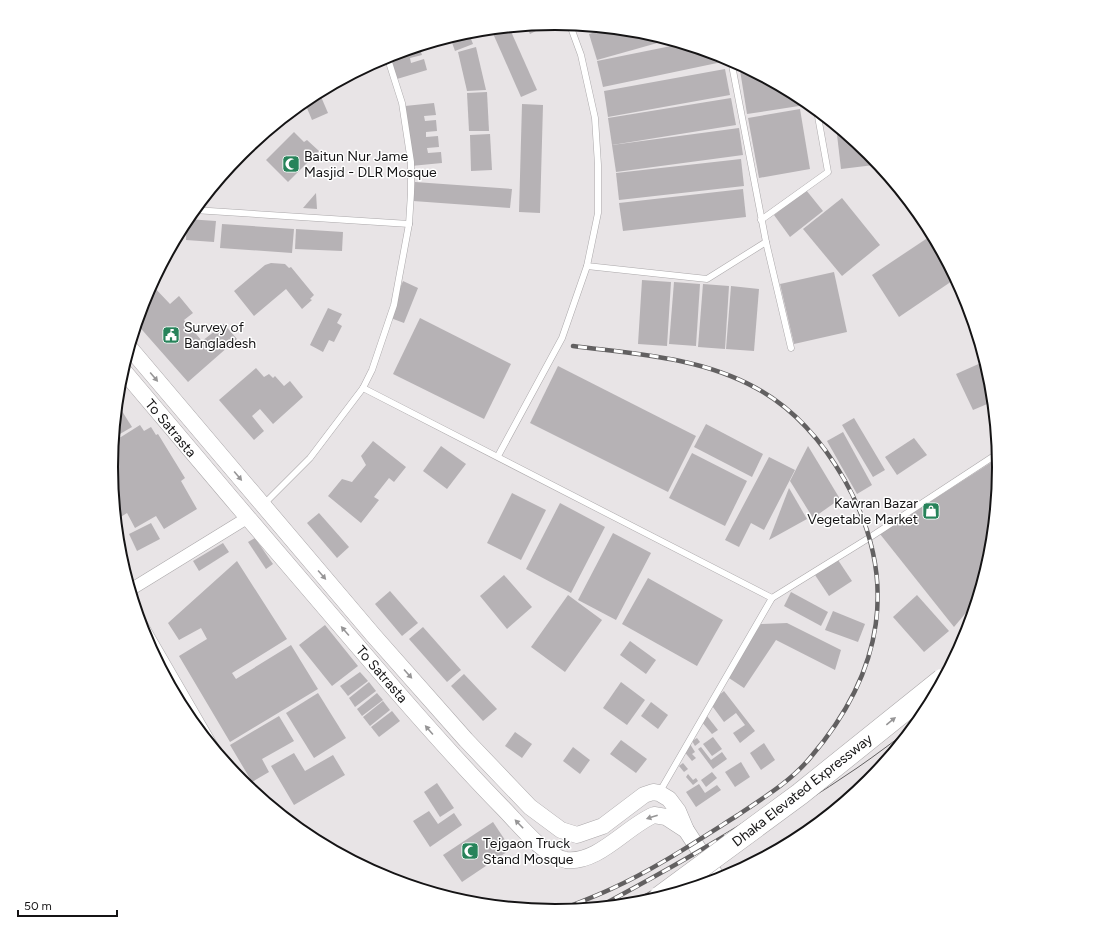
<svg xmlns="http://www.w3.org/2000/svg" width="1109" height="934" viewBox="0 0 1109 934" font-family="Figtree,sans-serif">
<rect width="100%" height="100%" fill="#e8e4e6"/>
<g fill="#b6b2b5">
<polygon points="552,23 530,34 526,26"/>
<polygon points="586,26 601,28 588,32"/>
<polygon points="509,27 537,90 521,97 491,29"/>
<polygon points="608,28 641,32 668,40 597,60 589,34"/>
<polygon points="468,31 473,44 455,51 450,37"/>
<polygon points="681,44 721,56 722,62 603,87 597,61"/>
<polygon points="419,46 422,55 410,58 411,63 424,59 427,70 397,79 390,55"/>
<polygon points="476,47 486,90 467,91 458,52"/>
<polygon points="739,64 797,96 799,106 747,114"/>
<polygon points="725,69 730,95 608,117 604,91"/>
<polygon points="319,92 328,113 312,120 304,101"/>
<polygon points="487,92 489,131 469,131 467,93"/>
<polygon points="731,98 736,125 612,145 608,118"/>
<polygon points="434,103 436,115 424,116 425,121 436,120 437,131 426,132 426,137 438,136 439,147 427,148 428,153 441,152 442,163 411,166 405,106"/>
<polygon points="522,104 543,105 540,213 519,212"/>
<polygon points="800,109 810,169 759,178 748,118"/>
<polygon points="836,126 869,153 877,163 874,165 841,169"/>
<polygon points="739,128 743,155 616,172 612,145"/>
<polygon points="294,132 304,142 307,140 319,151 288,182 266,160"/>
<polygon points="490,134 492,170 471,171 470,135"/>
<polygon points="741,159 744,186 619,200 616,173"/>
<polygon points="415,182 512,189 510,208 413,201"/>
<polygon points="743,189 746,217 623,231 619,203"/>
<polygon points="806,190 823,211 790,237 774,215"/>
<polygon points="316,193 317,209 303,208"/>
<polygon points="842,198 880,245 842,276 803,229"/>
<polygon points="187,219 216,221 214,242 186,240"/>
<polygon points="222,224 294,229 292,253 220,248"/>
<polygon points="296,229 343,232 342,251 295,249"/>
<polygon points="932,235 955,279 899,317 872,275"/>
<polygon points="271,263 285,264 289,268 291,267 314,295 310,299 312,300 302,309 286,289 254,316 234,291 265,265"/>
<polygon points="834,272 847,332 794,344 780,284"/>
<polygon points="642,280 671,282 667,346 638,344"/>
<polygon points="403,281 418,288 404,323 388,317"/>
<polygon points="674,282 700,284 696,346 669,344"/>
<polygon points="151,284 170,304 179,296 193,313 184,320 202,341 224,324 237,339 188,382 136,323 144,297"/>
<polygon points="703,284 729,286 725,349 698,347"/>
<polygon points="731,286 759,289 754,351 726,349"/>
<polygon points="328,308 342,314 337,323 342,326 334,342 329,340 323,352 310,345"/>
<polygon points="420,318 511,364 484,419 393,374"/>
<polygon points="983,362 990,381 992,402 973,410 956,374"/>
<polygon points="558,366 696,436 668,492 530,423"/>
<polygon points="256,368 264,377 269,374 273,378 275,376 284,386 290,381 303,397 273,424 260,409 252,416 264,431 254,440 219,400"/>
<polygon points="120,408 132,427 113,438 116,410"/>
<polygon points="854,418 885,470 873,477 842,425"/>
<polygon points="706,424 763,454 752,477 694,447"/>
<polygon points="140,425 144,431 151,427 156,435 158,434 185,478 181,481 197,509 164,529 156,516 135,528 127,513 119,518 115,511 111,467 113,442"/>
<polygon points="843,432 872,485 857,494 827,441"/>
<polygon points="914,438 927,455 897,475 885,457"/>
<polygon points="373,441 406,467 394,482 389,478 374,497 379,500 361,523 328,496 342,479 352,482 366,465 361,456"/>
<polygon points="441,446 466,464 447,489 423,471"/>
<polygon points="808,446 840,499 813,518 790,481"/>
<polygon points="692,453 747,481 725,526 669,498"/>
<polygon points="769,457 795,470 764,530 751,523 739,547 725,540"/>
<polygon points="998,458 998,467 990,554 975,602 954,627 880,534"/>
<polygon points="789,488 807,519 769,540"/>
<polygon points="512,493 546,510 521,560 487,543"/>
<polygon points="560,503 605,527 571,593 526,569"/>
<polygon points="319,513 349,547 337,558 307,523"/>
<polygon points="151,523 160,539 137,551 129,534"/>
<polygon points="613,533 651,553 616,620 578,600"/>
<polygon points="255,538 273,564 266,569 248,542"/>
<polygon points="223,543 229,552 199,571 193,561"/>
<polygon points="838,560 852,581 829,596 815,575"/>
<polygon points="237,561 287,639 232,673 236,679 291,645 318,689 230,742 179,656 207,639 201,628 179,640 168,623"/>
<polygon points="504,575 532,607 507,629 480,596"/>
<polygon points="648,578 723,620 697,666 622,624"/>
<polygon points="390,591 418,623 402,636 375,604"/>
<polygon points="791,592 828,612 821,626 784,606"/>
<polygon points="568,595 602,620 565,672 531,647"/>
<polygon points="917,595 949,631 924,652 893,617"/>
<polygon points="833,611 865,624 858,642 825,630"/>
<polygon points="787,623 841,650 835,670 776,640 744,688 726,676 761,624"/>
<polygon points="325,625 358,666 332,686 299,645"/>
<polygon points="423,627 461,670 447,682 409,639"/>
<polygon points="630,641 656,660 646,674 620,655"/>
<polygon points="360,672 368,681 348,696 340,686"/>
<polygon points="464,674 497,709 483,721 451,686"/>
<polygon points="369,682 376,691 355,707 349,698"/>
<polygon points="621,682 645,700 627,725 603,708"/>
<polygon points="724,691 755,731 740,743 733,733 745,725 736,713 724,722 710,703"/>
<polygon points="318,693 346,738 314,758 286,713"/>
<polygon points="377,693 383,700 362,716 357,709"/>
<polygon points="383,701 390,710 370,726 363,717"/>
<polygon points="651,702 668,715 658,729 641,716"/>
<polygon points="392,711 400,721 379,737 371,727"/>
<polygon points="279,716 294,741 262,759 269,772 252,782 230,745"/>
<polygon points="707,716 718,730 712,734 701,721"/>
<polygon points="515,732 532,744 522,758 505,746"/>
<polygon points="713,737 722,749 712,756 703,744"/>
<polygon points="697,738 700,742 695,746 692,741"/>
<polygon points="621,740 647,759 636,773 610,754"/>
<polygon points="764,743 775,760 761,770 750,753"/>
<polygon points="690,744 695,752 692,754 696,758 692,761 683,750"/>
<polygon points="573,747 590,760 580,774 563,761"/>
<polygon points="701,747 711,760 722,752 727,759 713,769 698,749"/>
<polygon points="294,753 305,771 333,755 345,775 294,805 271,766"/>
<polygon points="741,762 750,777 735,787 725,772"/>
<polygon points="683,763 688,769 684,772 679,766"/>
<polygon points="712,772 717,778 706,787 701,780"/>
<polygon points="688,774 693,780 696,778 698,781 693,785 686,777"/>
<polygon points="437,783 454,808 440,817 424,792"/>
<polygon points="699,784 705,793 717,785 721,790 696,807 686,792"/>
<polygon points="429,811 438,824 454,813 462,825 430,847 413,821"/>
<polygon points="493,822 511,849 462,882 443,855"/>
</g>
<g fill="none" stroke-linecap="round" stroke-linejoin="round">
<defs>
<g id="service">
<polyline points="570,25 581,55 595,118 598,165 598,213 587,266 707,279 766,242"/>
<polyline points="731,60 766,242 791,348"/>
<polyline points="194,210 409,224"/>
<polyline points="761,220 828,172 817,111"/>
<polyline points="363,388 772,598"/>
<polyline points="498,456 562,338 587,266"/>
<polyline points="263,505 310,458 363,388 372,370 394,305 409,224 411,193 411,162 402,103 387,56"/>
<polyline points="659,793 772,598 872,536 997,454"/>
</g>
<g id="minor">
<polyline points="130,590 247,518"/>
<polyline points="140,622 213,748"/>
</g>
<g id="tertiary">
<polyline points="129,347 374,636 466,740 530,807 561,830 577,835 603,826 644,795 653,792 659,793 669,799 678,811 686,830 718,879"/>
<path d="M 122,369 C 201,463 281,557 361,650 C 407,704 452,756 502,807 C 518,823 543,856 566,860 C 598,864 627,826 654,815 L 666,817 L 686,830"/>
</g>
</defs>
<use href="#service" stroke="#aba8aa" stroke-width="7"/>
<use href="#minor" stroke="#aba8aa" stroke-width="13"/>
<use href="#tertiary" stroke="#aba8aa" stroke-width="17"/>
<use href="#service" stroke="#fff" stroke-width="6"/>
<use href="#minor" stroke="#fff" stroke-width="12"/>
<use href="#tertiary" stroke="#fff" stroke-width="16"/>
<path stroke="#626061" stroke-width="1" d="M 627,904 C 705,862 784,818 857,768 C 876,755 894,741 913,727"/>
<defs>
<g id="rail">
<path d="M 599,907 C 716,844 830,776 934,694"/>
<path d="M 560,910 C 577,903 594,897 611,889 C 655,869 697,841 738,815 C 763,798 790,782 810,758 C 883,673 901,579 844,479 C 822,441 795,409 756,388 C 700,357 635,354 573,346"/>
</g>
</defs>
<use href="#rail" stroke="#626061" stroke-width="4.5"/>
<use href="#rail" stroke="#fff" stroke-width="3" stroke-dasharray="9" stroke-linecap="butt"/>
<defs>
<polyline id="motorway-bridge" points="660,897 800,794 942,680"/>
</defs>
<use href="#motorway-bridge" stroke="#aba8aa" stroke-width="23" stroke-linecap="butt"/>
<use href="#motorway-bridge" stroke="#fff" stroke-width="22"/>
</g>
<defs><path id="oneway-solid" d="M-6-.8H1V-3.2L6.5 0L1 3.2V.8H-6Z"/></defs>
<g fill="#969596">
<use href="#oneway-solid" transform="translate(154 377) rotate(50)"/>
<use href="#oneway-solid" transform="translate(238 476) rotate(50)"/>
<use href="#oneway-solid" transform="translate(322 575) rotate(49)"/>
<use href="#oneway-solid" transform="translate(345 631) rotate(-131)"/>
<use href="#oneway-solid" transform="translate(408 674) rotate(48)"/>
<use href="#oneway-solid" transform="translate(891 721) rotate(-39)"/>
<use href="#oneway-solid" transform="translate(429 730) rotate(-131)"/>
<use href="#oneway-solid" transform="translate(652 817) rotate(162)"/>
<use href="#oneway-solid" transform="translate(519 824) rotate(-134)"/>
</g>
<defs>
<symbol id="mosque-square" viewBox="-11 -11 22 22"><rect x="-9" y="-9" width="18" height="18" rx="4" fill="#27835a" stroke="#fff"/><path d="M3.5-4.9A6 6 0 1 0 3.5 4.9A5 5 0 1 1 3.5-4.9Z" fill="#fff"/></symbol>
<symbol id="civic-square" viewBox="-11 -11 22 22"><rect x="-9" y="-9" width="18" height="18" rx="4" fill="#27835a" stroke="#fff"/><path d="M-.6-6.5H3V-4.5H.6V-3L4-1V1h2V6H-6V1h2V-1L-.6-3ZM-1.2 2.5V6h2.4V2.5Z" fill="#fff"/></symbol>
<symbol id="shop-square" viewBox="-11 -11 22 22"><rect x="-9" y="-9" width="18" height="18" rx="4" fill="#27835a" stroke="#fff"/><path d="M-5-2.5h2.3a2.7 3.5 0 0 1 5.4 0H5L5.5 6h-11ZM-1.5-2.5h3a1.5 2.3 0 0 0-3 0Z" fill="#fff"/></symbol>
</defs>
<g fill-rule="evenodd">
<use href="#mosque-square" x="281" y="154" width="20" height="20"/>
<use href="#civic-square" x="161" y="325" width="20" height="20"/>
<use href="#shop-square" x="921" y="501" width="20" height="20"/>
<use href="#mosque-square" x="460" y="841" width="20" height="20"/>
</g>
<g text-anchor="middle" stroke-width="3" stroke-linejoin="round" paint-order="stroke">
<g font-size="14" fill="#151415" stroke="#fff" text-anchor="start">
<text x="304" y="161">Baitun Nur Jame<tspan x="304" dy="16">Masjid - DLR Mosque</tspan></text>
<text x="184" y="332">Survey of<tspan x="184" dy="16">Bangladesh</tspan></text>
<text x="918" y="508" text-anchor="end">Kawran Bazar<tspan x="918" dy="16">Vegetable Market</tspan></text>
<text x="483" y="848">Tejgaon Truck<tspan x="483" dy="16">Stand Mosque</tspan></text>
</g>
<g font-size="14" fill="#151415" stroke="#fff">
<text transform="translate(171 428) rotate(50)" y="5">To Satrasta</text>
<text transform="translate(382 674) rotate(49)" y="5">To Satrasta</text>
<text transform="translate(802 790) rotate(-38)" y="5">Dhaka Elevated Expressway</text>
</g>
</g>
<path d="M0 0H1109V934H0ZM118 467a437 437 0 1 1 874 0a437 437 0 1 1-874 0Z" fill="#fff" fill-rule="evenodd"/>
<path fill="none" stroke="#151415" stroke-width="2" d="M118 467a437 437 0 1 1 874 0a437 437 0 1 1-874 0Z"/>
<path d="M18 910v6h99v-6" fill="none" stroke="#151415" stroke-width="2"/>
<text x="24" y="910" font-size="12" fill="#151415" stroke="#ffffff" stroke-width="3" paint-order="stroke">50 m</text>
</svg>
